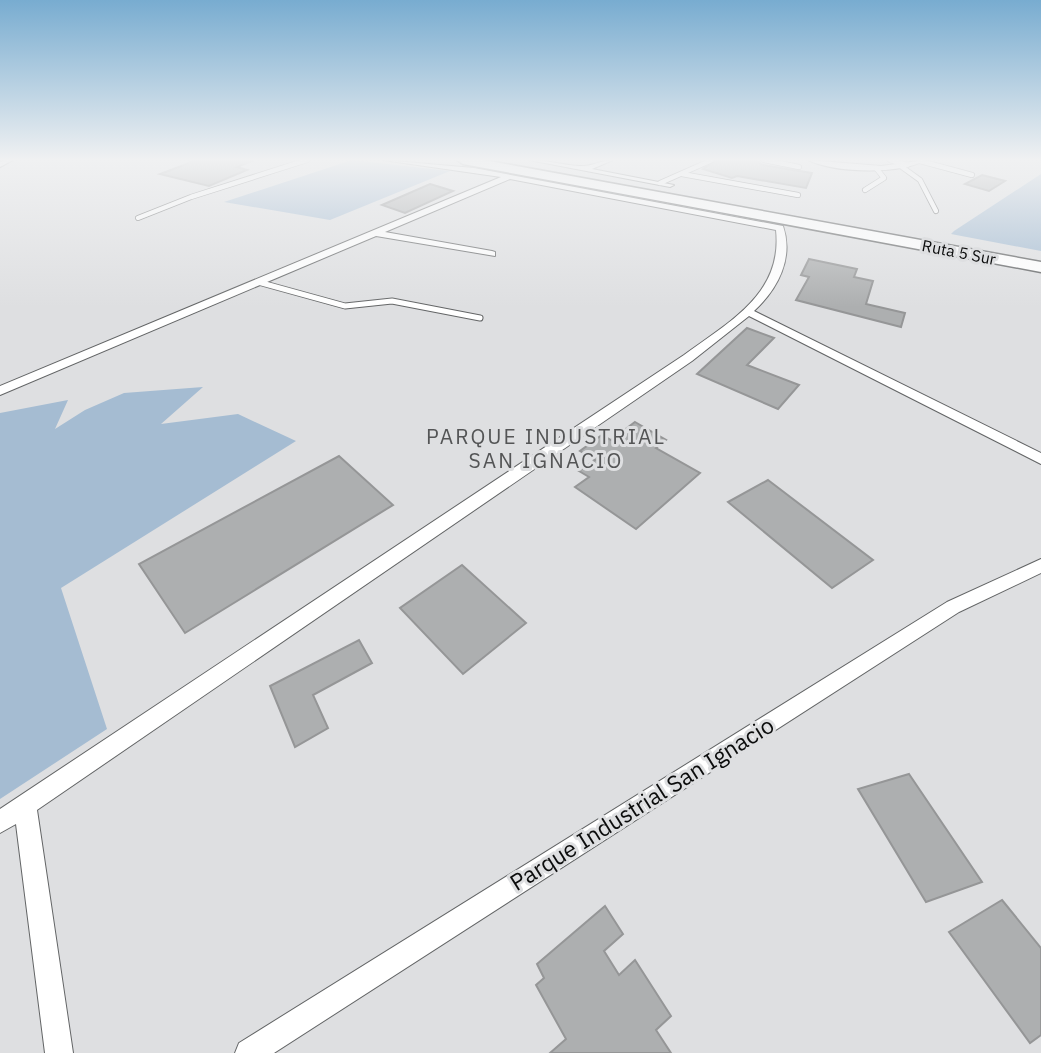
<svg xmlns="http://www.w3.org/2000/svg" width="1041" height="1053" viewBox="0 0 1041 1053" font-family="'IBM Plex Sans',sans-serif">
<rect width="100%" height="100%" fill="#dedfe1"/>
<g fill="#a5bcd2">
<polygon points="352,160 450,171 330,220 224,202"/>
<polygon points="1041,174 1041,251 951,234 954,231"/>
<polygon points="203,387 161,424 238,414 296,441 61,588 107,729 0,799 0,413 68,400 55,429 85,410 124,393"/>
</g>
<g fill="#adafb0" stroke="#959697" stroke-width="2">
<polygon points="197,160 254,160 237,167 247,170 209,186 160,174"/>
<polygon points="717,160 755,160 763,165 812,173 806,188 737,176 732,178 703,169"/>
<polygon points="982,175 1005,181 989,191 965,184"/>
<polygon points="430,184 453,191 405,213 382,205"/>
<polygon points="809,259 857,269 854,277 873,281 866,304 905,313 901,327 796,300 809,277 801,275"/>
<polygon points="747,328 774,338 747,365 799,385 778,409 697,374"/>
<polygon points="635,422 666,440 656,448 700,473 636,529 575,487 589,477 579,471 595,460 580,451 602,435 611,440"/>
<polygon points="339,456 393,505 185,633 139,564"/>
<polygon points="768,480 873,560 832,588 728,502"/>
<polygon points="462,565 526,623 463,674 400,608"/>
<polygon points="359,640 372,663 313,695 328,728 295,747 270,686"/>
<polygon points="909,774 982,882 926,902 858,789"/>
<polygon points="1002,900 1041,948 1041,1035 1030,1043 949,932"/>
<polygon points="605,906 623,934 604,951 619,975 635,960 671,1016 656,1030 671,1053 550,1053 566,1039 536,985 544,978 537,964"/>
</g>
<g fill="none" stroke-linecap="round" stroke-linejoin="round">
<defs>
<g id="service-far1">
<polyline points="764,160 799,167"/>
<polyline points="890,160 907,165"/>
<polyline points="920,161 972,175"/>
<polyline points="902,167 920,180 936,211"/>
<polyline points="682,174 798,195"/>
<polyline points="660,183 712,160"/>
<polyline points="865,190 884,178 876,168"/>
<polyline points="138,218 191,197 307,160"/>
</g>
<polyline id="service" points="258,282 345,306 392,301 480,318"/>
<g id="minor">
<polygon points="4,160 13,160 0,167 0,162"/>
<path d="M 383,160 L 474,168 L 783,226 C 794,258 778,289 754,311 L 1041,453 L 1041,464 L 749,316 L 692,361 L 37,810 L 73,1053 L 45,1053 L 16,824 L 0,833 L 0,809 L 684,355 C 729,322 783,294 776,230 L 510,179 L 385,232 L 492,251 L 495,252 L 495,256 L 376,236 L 0,395 L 0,386 L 501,177 Z"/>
<path d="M 529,160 C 547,160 563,165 580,166 C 591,167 601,160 613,160 L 592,169 L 674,185 L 670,187 Z"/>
<path d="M 808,160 L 881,166 L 926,160 C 899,175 835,173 808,160 Z"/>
<polygon points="1041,559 1041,573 959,612 274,1053 235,1053 239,1043 947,602"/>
</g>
<polygon id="motorway" points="457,160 484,160 1041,262 1041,272 463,164"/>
</defs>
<use href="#service-far1" stroke="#636566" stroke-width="6"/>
<use href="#service" stroke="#636566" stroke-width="7"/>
<use href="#minor" stroke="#636566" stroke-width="2"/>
<use href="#motorway" stroke="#636566" stroke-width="3"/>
<use href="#service-far1" stroke="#fff" stroke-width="4.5"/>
<use href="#service" stroke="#fff" stroke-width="5"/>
<use href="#minor" fill="#fff" fill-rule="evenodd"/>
<use href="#motorway" fill="#fff" fill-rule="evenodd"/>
</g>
<linearGradient id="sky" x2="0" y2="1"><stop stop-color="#78acd0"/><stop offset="0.52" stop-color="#f0f1f2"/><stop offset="1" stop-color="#f0f1f2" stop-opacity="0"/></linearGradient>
<rect width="1041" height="307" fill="url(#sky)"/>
<g text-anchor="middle" stroke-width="6" stroke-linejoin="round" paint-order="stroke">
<g font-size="16" fill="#0b0c0c" stroke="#dedfe1">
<text transform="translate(959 252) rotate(11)" y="6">Ruta 5 Sur</text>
</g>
<g font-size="21" letter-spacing="2" fill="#545556" stroke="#dedfe1">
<text x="546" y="444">PARQUE INDUSTRIAL<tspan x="546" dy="24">SAN IGNACIO</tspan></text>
</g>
<g font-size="23" fill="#0b0c0c" stroke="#dedfe1">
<text transform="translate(642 804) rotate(-32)" y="8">Parque Industrial San Ignacio</text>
</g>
</g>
</svg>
